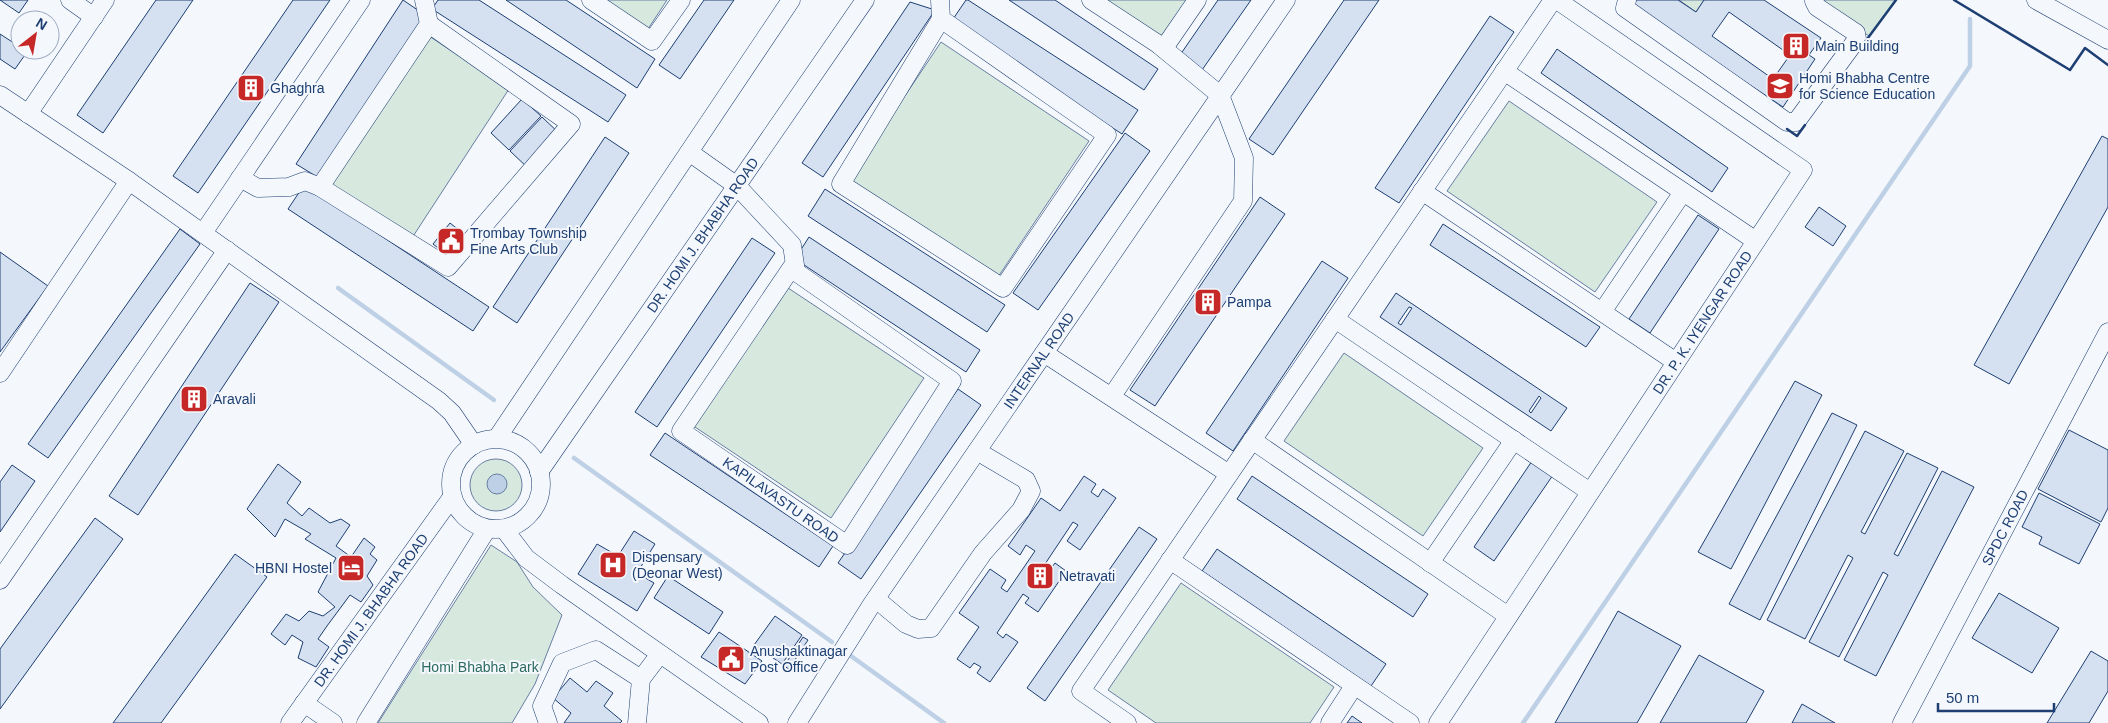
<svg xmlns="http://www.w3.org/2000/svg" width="2108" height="723" viewBox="0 0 2108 723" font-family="Arial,sans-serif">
<rect width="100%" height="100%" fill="#f4f7fb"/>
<g fill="#d7e8df" stroke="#687fa3">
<polygon points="605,0 667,0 648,29"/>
<polygon points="1105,0 1190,0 1165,39"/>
<polygon points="1679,0 1704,0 1696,12"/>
<polygon points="1821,0 1896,0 1869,36 1824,7"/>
<polygon points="426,34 509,89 410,241 326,186"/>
<polygon points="941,42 1089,141 996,280 848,181"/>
<polygon points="1509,101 1657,202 1595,292 1447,191"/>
<polygon points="776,280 924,378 831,518 683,419"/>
<polygon points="1344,353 1483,448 1423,536 1284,441"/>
<circle cx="496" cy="485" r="26"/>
<polygon points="491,545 517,562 533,587 562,615 535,684 512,723 378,723"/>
<polygon points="1181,583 1334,687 1310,723 1156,723 1108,690"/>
</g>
<circle fill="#bed0e5" stroke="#687fa3" cx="497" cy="484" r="10"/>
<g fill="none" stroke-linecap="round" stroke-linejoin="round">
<g stroke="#bed0e5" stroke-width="4.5">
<polyline points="338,288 494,400"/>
<polyline points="574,458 832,642"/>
<polyline points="851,656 944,723"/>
<polyline points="1523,723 1970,66 1970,19"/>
</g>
</g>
<g fill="#d5e0f0" stroke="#1d3f73" fill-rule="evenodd">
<polygon points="0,0 28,0 19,13"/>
<polygon points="156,0 193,0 103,133 77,115"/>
<polygon points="293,0 330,0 198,193 173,176"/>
<polygon points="403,0 425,15 319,178 296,164"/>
<polygon points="438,0 479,0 626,95 608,122 432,9"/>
<polygon points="506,0 566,0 655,59 637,88"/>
<polygon points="704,0 734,0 680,79 659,65"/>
<polygon points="966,0 968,0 1138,110 1122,134 951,22"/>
<polygon points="1009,0 1055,0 1158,69 1144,90"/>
<polygon points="1218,0 1251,0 1202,70 1180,55"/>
<polygon points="1344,0 1379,0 1273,155 1249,139"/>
<path d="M 1633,0 L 1678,0 L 1696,12 L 1704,0 L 1764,0 L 1821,38 L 1809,55 L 1815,59 L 1783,107 L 1630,5 ZM 1729,12 L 1790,55 L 1773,79 L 1712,36 Z"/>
<polygon points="910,2 935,10 823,177 802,163"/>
<polygon points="1490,16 1514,32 1399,203 1375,188"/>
<polygon points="0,34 20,47 20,50 27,52 15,69 0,59"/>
<polygon points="1557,49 1728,168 1712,192 1541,73"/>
<polygon points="522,99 541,116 509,150 491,133"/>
<polygon points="542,117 560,134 529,169 510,151"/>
<polygon points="1125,133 1150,151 1038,310 1013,293"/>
<polygon points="2102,136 2108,139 2108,207 2009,384 1974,365"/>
<polygon points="605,137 629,153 517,323 493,307"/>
<polygon points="304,185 489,307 473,331 288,209"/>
<polygon points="825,189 1005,305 987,332 808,216"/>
<polygon points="1260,197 1285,214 1155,406 1130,390"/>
<polygon points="1819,207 1846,226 1833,246 1805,227"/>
<polygon points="1698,215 1719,229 1650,333 1629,319"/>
<polygon points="450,223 469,238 452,259 433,244"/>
<polygon points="1443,224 1600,327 1586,347 1430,245"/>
<polygon points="180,229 200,244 48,458 28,444"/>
<polygon points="809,237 980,350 966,372 795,259"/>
<polygon points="752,238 775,253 657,427 635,412"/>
<polygon points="0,252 48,286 0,352"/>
<polygon points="1322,261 1348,278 1233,451 1206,433"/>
<polygon points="250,283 279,302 138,515 109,496"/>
<path d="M 1396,293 L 1567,408 L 1551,431 L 1380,317 ZM 1409,307 L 1412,308 L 1401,325 L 1398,323 ZM 1539,396 L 1541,398 L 1531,413 L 1529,411 Z"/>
<polygon points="1795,381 1822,395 1731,569 1698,552"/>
<polygon points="958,389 981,405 861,579 838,563"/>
<polygon points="1832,413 1857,425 1760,620 1729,604"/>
<polygon points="2069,430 2108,450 2108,508 2101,522 2038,489"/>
<polygon points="1865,431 1904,451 1861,532 1865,534 1907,453 1938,468 1894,554 1898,556 1942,471 1974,487 1876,676 1844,660 1888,575 1883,572 1839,657 1809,642 1853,558 1848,555 1805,639 1767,620"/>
<polygon points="665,433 833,546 819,567 650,455"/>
<polygon points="1532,461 1553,475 1494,561 1474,547"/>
<polygon points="278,464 301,482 287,503 302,516 309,508 330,523 341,519 350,525 336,546 351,557 364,538 375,547 370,554 377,560 367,576 373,585 361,602 350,595 327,626 318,639 329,647 316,667 298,658 303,642 292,635 285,645 271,634 286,614 299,621 309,611 323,616 335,607 318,592 336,558 305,539 311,534 285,519 275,537 247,509"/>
<polygon points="12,465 35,481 0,532 0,482"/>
<polygon points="1084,476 1096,484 1091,492 1098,497 1103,489 1116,498 1080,550 1067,541 1078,525 1073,522 1043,567 1049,571 1055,563 1066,571 1038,612 1025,603 1029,598 1023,594 997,633 1003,638 1006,634 1018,642 990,682 977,673 981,667 974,663 970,668 957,659 979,627 959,613 990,569 1006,580 1001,588 1007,592 1035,551 1026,545 1020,555 1008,546 1041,498 1060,511"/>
<polygon points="1252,476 1428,594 1413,617 1237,499"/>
<polygon points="2039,493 2100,524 2079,564 2039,544 2042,537 2022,527"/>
<polygon points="95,518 123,539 0,709 0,649"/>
<polygon points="1139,527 1157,539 1045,701 1027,688"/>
<polygon points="634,531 655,544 637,573 654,583 637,611 578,574 597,544 618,556"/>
<polygon points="1217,549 1386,664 1371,686 1202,571"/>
<polygon points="235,554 267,577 161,723 113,723"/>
<polygon points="668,576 723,612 709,634 654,598"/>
<polygon points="1999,593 2059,628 2032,673 1972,638"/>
<polygon points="1618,611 1681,646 1637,723 1555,723"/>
<polygon points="775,616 802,635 782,664 754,645"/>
<polygon points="719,632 762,661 745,684 701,657"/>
<polygon points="803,637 808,640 789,669 784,666"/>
<polygon points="2091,651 2108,661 2108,691 2089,723 2047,723"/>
<polygon points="1699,655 1764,691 1746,723 1660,723"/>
<polygon points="570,678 587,692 596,681 613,693 604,706 622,721 620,723 564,723 571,713 553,698"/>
<polygon points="1802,704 1835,723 1792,723"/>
<polygon points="1352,716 1362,723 1347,723"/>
</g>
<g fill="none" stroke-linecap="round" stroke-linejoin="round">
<defs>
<g id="minor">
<polyline points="70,0 94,17"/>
<polyline points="424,0 429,24 571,124 448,267 320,187 429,24"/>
<polyline points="591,0 652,41 681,0"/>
<polyline points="940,0 941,19 841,184 1003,288 1107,135 941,19"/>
<polyline points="1091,0 1164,48 1197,0"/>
<polyline points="1627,0 1625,8 1787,122 1796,122 1857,39 1856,33 1817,7 1814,1"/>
<polyline points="2036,0 2108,40"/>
<polyline points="1504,71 1756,241"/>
<polyline points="0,95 129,181 439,401 452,413 474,445"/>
<polyline points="28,114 105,0"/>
<polyline points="689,152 737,186 792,245 796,272 952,381 847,545 681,431 794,264"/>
<polyline points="240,178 258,188 289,187 305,181 320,187"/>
<polyline points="1422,191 1676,362"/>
<polyline points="203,233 361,0"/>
<polyline points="1602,312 1683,192"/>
<polyline points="1335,319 1590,492"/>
<polyline points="1044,353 1229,474"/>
<polyline points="0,373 129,181"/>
<polyline points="1112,396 1243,201 1244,158 1220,95 1159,45"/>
<polyline points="497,438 791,0"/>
<circle cx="496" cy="484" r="45"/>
<polyline points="1252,440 1508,616"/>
<path id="s1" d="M 539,472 L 865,0"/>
<polyline points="504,529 526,558 562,585 759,723"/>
<polyline points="1170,560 1410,723"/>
<polyline points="1430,563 1514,440"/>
<polyline points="0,580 227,250"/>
<polyline points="876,599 906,624 918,629 931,628 983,553 1021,510 1031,491 1026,480 977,451"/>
<polyline points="304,703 333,723"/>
<path id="s2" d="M 290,723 L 452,497"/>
<polyline points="366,723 487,529"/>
<polyline points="548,723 542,706 562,663 596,650 641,679"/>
<polyline points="637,723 641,679 660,654"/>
<path id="s3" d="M 797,723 L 872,604 L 1286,0"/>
<polyline points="1127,723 1081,691 1553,0"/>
<polyline points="1330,723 1354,686"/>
<path id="s4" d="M 1438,723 L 1803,170 L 1557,0"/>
<path id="s5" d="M 1902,723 L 2108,332"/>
</g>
</defs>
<use href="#minor" stroke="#1d3f73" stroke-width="19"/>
<use href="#minor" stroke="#f4f7fb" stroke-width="18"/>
<g stroke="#1d3f73" stroke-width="2.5">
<polyline points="1954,0 2070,70 2085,48 2108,65"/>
<polyline points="1862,46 1896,0"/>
<polyline points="1787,129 1797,136 1805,125"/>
</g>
</g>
<defs>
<symbol id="building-square" viewBox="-11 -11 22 22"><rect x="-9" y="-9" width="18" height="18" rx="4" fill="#c62828" stroke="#f4f7fb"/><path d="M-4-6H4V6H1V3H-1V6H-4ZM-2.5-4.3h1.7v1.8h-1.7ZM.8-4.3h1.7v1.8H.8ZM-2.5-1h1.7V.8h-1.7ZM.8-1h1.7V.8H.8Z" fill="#fff"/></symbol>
<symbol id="university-square" viewBox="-11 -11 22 22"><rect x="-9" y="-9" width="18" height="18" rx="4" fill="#c62828" stroke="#f4f7fb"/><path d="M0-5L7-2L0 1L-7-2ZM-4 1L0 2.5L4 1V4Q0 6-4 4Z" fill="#fff"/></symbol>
<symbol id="civic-square" viewBox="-11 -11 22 22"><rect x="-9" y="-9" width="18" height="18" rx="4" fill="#c62828" stroke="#f4f7fb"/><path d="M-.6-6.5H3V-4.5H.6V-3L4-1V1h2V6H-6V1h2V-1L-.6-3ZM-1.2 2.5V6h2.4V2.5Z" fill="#fff"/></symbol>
<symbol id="hospital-square" viewBox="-11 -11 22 22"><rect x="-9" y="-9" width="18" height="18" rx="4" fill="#c62828" stroke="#f4f7fb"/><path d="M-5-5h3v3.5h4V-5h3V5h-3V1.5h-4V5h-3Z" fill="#fff"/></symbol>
<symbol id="hotel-square" viewBox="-11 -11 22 22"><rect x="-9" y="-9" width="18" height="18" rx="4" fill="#c62828" stroke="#f4f7fb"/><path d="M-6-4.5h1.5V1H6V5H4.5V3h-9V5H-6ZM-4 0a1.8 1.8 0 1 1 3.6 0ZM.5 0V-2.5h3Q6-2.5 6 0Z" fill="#fff"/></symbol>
</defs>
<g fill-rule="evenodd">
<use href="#building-square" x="1780" y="30" width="32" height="32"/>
<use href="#university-square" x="1764" y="70" width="32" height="32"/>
<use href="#building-square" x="235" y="72" width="32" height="32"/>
<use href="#civic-square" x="435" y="225" width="32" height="32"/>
<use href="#building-square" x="1192" y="286" width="32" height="32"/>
<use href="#building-square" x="178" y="383" width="32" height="32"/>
<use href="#hospital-square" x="597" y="549" width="32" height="32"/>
<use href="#hotel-square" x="335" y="552" width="32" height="32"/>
<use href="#building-square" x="1024" y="560" width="32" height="32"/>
<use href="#civic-square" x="715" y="643" width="32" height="32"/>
</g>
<g text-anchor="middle" stroke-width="4" stroke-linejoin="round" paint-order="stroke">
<g font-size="14" fill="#1d3f73" stroke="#f4f7fb" text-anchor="start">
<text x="1815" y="51">Main Building</text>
<text x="1799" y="83">Homi Bhabha Centre<tspan x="1799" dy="16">for Science Education</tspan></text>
<text x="270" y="93">Ghaghra</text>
<text x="470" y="238">Trombay Township<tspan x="470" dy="16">Fine Arts Club</tspan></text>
<text x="1227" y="307">Pampa</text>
<text x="213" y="404">Aravali</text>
<text x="632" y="562">Dispensary<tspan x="632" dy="16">(Deonar West)</tspan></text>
<text x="332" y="573" text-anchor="end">HBNI Hostel</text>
<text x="1059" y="581">Netravati</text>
<text x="750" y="656">Anushaktinagar<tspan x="750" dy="16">Post Office</tspan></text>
</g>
<g font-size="14" fill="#1d3f73" stroke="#f4f7fb">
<text dy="5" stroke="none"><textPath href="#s1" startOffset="288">DR. HOMI J. BHABHA ROAD</textPath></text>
<text dy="5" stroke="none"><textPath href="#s4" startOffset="480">DR. P. K. IYENGAR ROAD</textPath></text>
<text dy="5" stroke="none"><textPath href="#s3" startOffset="436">INTERNAL ROAD</textPath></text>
<text transform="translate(781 500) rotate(35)" y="5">KAPILAVASTU ROAD</text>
<text dy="5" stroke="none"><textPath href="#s5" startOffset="221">SPDC ROAD</textPath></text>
<text dy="5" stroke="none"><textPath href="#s2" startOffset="139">DR. HOMI J. BHABHA ROAD</textPath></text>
</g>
<g font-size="14" fill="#2c6c60" stroke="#f4f7fb">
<text x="480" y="672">Homi Bhabha Park</text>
</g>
</g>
<g transform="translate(35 35) rotate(31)"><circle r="24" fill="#f4f7fb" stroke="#9eadc5"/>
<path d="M0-4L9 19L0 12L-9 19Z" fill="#c62828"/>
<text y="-8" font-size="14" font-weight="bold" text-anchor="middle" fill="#1d3f73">N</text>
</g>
<path d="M1938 703v8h116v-8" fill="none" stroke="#1d3f73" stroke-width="2.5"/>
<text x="1946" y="703" font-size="15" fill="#1d3f73" stroke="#f4f7fb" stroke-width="4" paint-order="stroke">50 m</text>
</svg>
